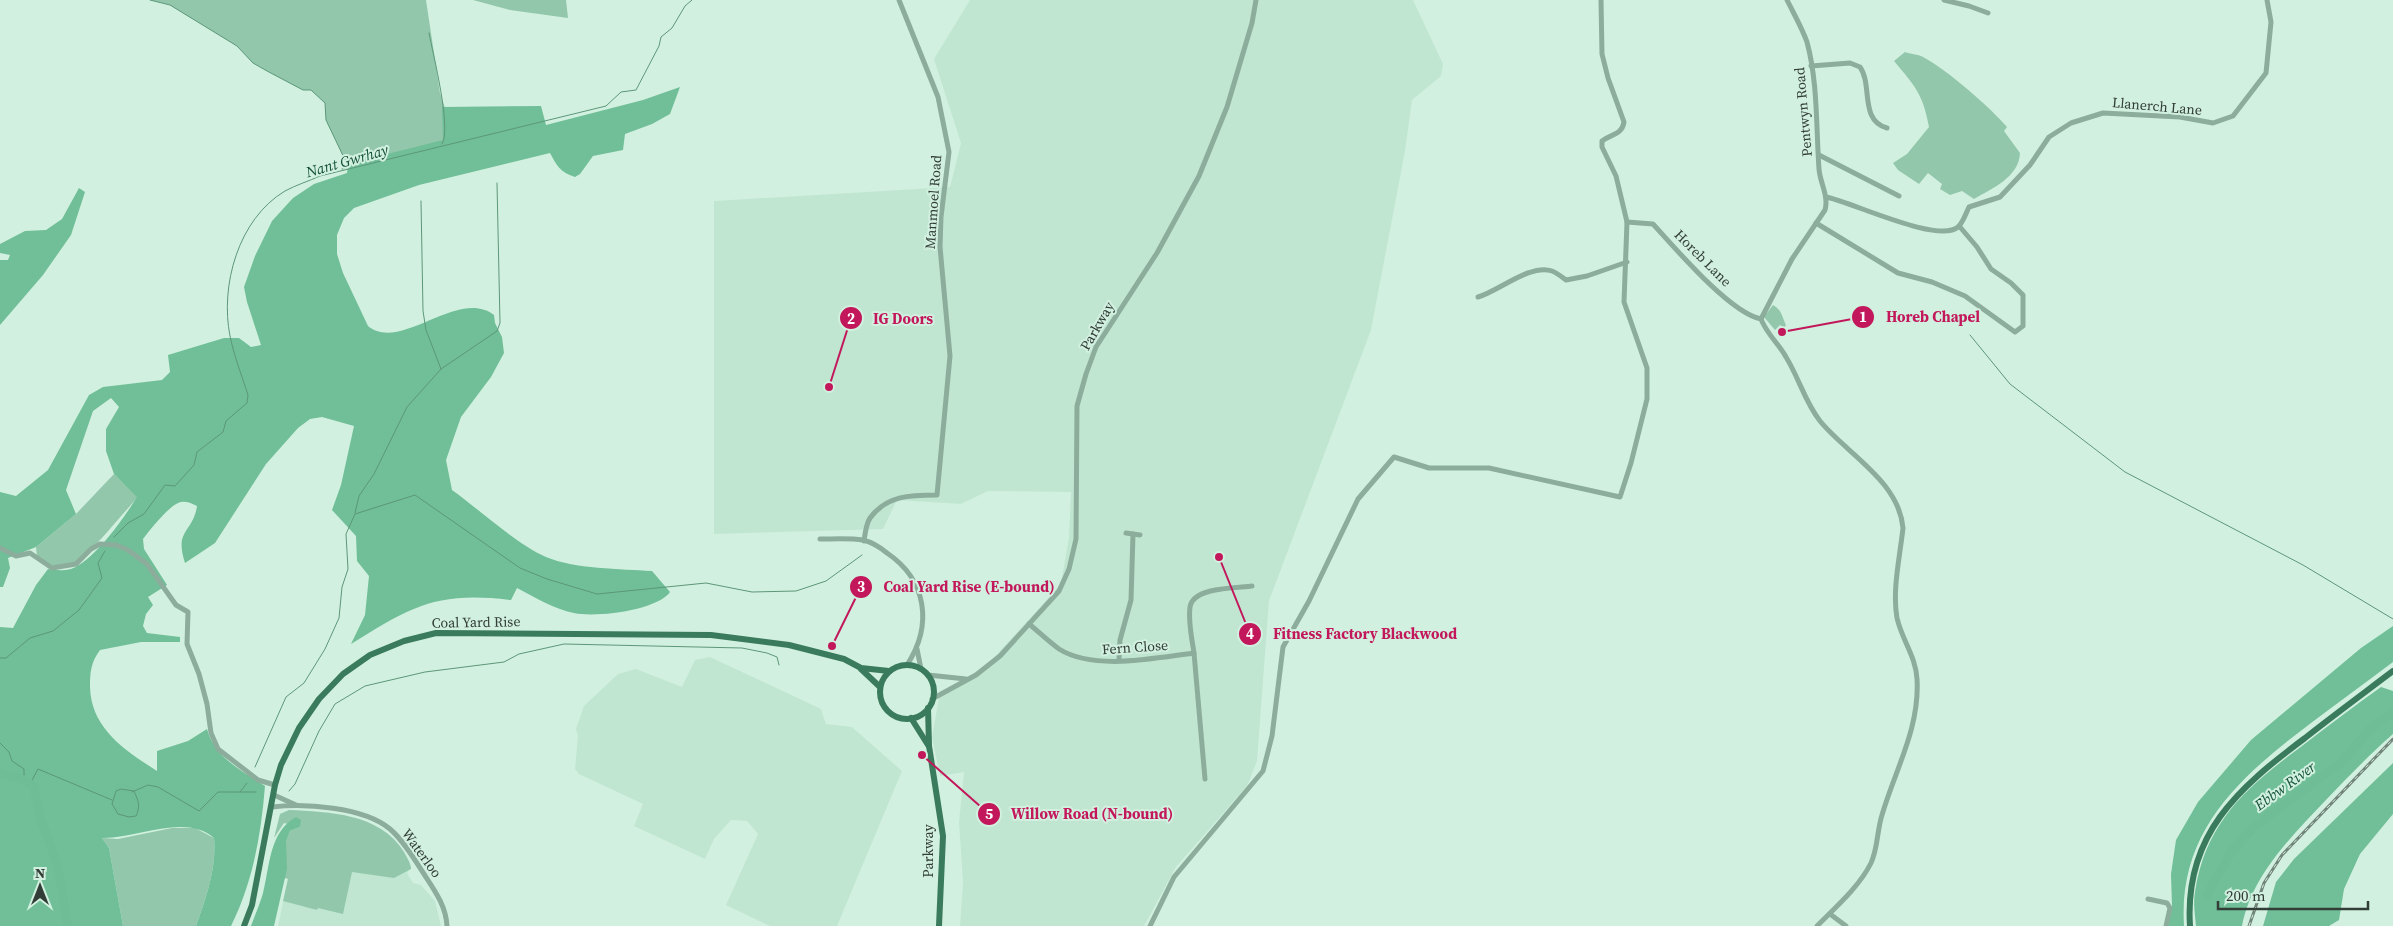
<svg xmlns="http://www.w3.org/2000/svg" width="2393" height="926" viewBox="0 0 2393 926" font-family="'Source Serif 4',serif">
<rect width="100%" height="100%" fill="#d2f0df"/>
<g fill="#c0e6d1">
<polygon points="970,0 1413,0 1443,64 1441,76 1412,100 1405,151 1371,330 1269,601 1257,761 1247,786 1176,867 1144,926 960,926 963,882 959,822 964,772 940,776 932,737 939,698 989,663 1061,584 1069,537 1071,492 988,491 961,504 897,500 883,529 714,534 714,201 950,187 961,143 934,59"/>
<polygon points="710,657 821,709 826,724 852,727 902,771 837,926 770,926 726,905 758,834 747,821 731,820 714,839 705,859 634,826 643,804 579,774 575,769 578,736 576,729 584,706 618,674 636,669 682,687 695,660"/>
<polygon points="287,869 409,871 407,873 413,883 421,885 435,901 441,926 278,926 288,879 285,878"/>
</g>
<g fill="#92c7ab">
<polygon points="150,0 426,0 440,93 445,108 445,140 411,153 342,170 346,162 326,120 325,103 311,90 303,90 267,71 253,63 237,46 170,5"/>
<polygon points="473,0 566,0 568,18 510,10"/>
<path d="M 1905,52 C 1910,54 1918,54 1923,57 C 1945,68 1991,108 2007,127 L 2004,131 L 2020,153 C 2019,177 1993,188 1974,199 L 1962,191 L 1950,195 L 1940,189 L 1942,184 L 1928,173 L 1919,184 L 1898,170 L 1893,163 L 1907,154 L 1929,127 C 1923,94 1915,86 1894,61 Z"/>
<path d="M 1773,305 C 1782,310 1782,317 1786,325 L 1784,328 L 1780,325 L 1775,330 L 1764,317 Z"/>
<path d="M 114,474 L 138,497 C 122,514 95,549 77,561 C 71,565 62,566 54,567 L 37,557 L 36,547 L 76,514 Z"/>
<path d="M 289,810 C 329,812 380,813 404,852 C 407,858 411,863 411,869 L 394,878 L 352,872 L 343,914 L 318,908 L 317,910 L 283,901 L 288,879 L 285,878 L 286,842 L 290,831 L 300,827 L 284,823 L 274,838 L 280,814 Z"/>
<path d="M 172,828 L 195,828 L 214,838 C 217,867 206,898 196,926 L 123,926 L 109,848 L 102,838 L 118,839 Z"/>
</g>
<g fill="#70bf98">
<path d="M 680,87 L 670,114 L 652,124 L 625,134 L 623,150 L 593,156 L 580,174 L 575,177 C 560,172 557,166 550,153 L 419,185 L 354,208 L 344,218 L 337,235 L 337,254 L 343,273 L 368,326 C 400,353 459,287 494,315 L 495,323 L 502,337 L 504,353 L 491,377 L 461,417 L 446,460 L 452,490 C 480,510 515,543 546,557 C 574,569 621,569 652,571 L 670,592 C 658,610 596,618 574,613 C 554,609 536,598 517,588 L 511,600 C 437,591 412,606 351,644 L 365,615 L 369,576 L 357,561 L 356,536 L 332,510 L 341,485 L 354,426 L 322,417 L 310,419 L 298,428 L 266,464 L 215,543 L 185,563 C 174,529 193,533 197,506 C 191,503 184,500 178,503 C 167,508 150,530 143,539 L 144,549 L 167,585 L 148,597 L 153,605 L 146,614 L 143,626 L 147,633 L 180,637 L 180,642 L 141,642 L 100,650 C 91,662 90,672 90,687 C 91,729 126,751 157,771 L 157,751 L 188,741 L 207,729 C 215,758 241,770 265,786 C 261,835 253,882 231,926 L 196,926 C 206,898 217,867 214,838 C 185,813 136,839 102,838 L 109,848 L 123,926 L 0,926 L 0,627 L 13,628 L 36,585 L 48,569 C 55,570 63,571 71,569 C 94,561 124,518 137,497 L 114,474 L 106,451 L 106,429 L 119,407 L 111,398 L 93,411 L 66,490 L 76,514 L 36,547 L 8,558 L 10,568 L 3,587 L 0,587 L 0,492 L 16,496 L 48,470 L 89,395 L 103,387 L 162,380 L 170,372 L 168,355 L 224,338 L 239,338 L 251,347 L 261,345 L 247,302 L 244,287 L 255,256 L 272,221 L 293,198 L 314,184 L 347,173 L 348,164 L 443,140 L 442,107 L 541,106 L 546,125 L 643,100 Z"/>
<polygon points="79,188 85,192 71,235 43,275 0,325 0,260 8,260 10,255 0,253 0,244 25,231 46,230 62,219"/>
<path d="M 2393,626 L 2393,662 C 2366,682 2338,703 2311,723 C 2241,776 2178,830 2184,926 L 2168,926 L 2172,906 L 2171,874 L 2176,840 L 2198,802 L 2251,740 L 2361,648 Z"/>
<path d="M 2381,687 L 2393,691 L 2393,734 C 2369,755 2347,778 2325,801 C 2291,837 2252,875 2242,926 L 2196,926 C 2195,915 2193,903 2195,892 C 2206,821 2247,787 2302,746 C 2328,726 2354,706 2381,687 Z"/>
<polygon points="2393,763 2393,814 2360,854 2344,889 2339,920 2329,926 2263,926 2276,882 2294,859"/>
<path d="M 296,817 L 301,820 L 300,827 L 290,831 L 286,842 L 287,869 L 274,926 L 251,926 C 255,915 260,904 263,893 C 270,866 269,832 296,817 Z"/>
</g>
<path fill="#6ebd96" stroke="#5c9779" d="M 121,789 L 134,791 C 138,800 141,806 136,816 L 129,817 L 118,814 L 112,804 L 116,791 Z"/>
<g fill="none" stroke-linecap="round" stroke-linejoin="round">
<g stroke="#5c9779" stroke-width="1">
<polyline points="150,0 170,5 237,46 253,63 267,71 303,90 311,90 325,103 326,120 346,162 342,169"/>
<path d="M 429,33 C 433,54 452,129 442,144"/>
<polyline points="1970,335 2010,384 2125,472 2303,565 2393,619"/>
<polyline points="441,369 497,331 500,323 497,183"/>
<polyline points="355,513 359,496 374,474 407,407 441,369 426,330 423,311 421,201"/>
<path d="M 114,537 L 128,523 L 144,514 L 165,485 L 175,486 L 194,465 L 197,452 L 223,432 L 226,421 L 247,403 L 248,395 C 242,376 234,356 230,336 C 220,286 238,219 285,191 C 296,185 309,181 320,176 L 606,106 L 621,92 L 636,90 L 659,46 L 661,37 L 672,28 L 685,6 L 692,0"/>
<polyline points="0,658 6,658 30,638 53,631 79,610 102,578 98,563 105,551"/>
<polyline points="0,743 9,752 12,761 24,769 24,780"/>
<polyline points="255,767 286,697 304,683 325,649 339,618 342,587 348,569 346,534 355,514 415,495 520,568 547,579 597,594 706,583 752,592 796,591 826,581 862,555"/>
<polyline points="30,784 38,769 112,800"/>
<polyline points="289,791 295,784 319,731 335,704 365,686 425,672 504,662 519,654 564,644 742,648 767,653 777,657 779,665"/>
<polyline points="132,792 148,785 158,787 199,811 218,792 256,792"/>
<polyline points="240,792 247,783"/>
</g>
<g stroke="#6ebd96" stroke-width="9">
<polyline points="0,773 24,780 34,786 40,818 58,866 68,926"/>
<polyline points="2207,895 2231,852 2255,826 2343,761 2371,728 2393,713"/>
</g>
<g stroke="#8cad9b" stroke-width="5">
<path d="M 1787,0 C 1794,14 1802,28 1807,42 C 1818,83 1816,127 1819,169 C 1820,183 1829,196 1825,210 L 1792,259 L 1761,319 C 1766,333 1779,344 1786,357 C 1799,378 1805,402 1820,421 C 1847,454 1899,481 1903,528 C 1900,556 1892,590 1897,618 C 1902,640 1916,657 1917,679 C 1920,728 1895,770 1882,815 C 1877,830 1878,848 1871,863 C 1859,887 1836,907 1817,926"/>
<polyline points="1944,0 1969,6 1988,13"/>
<path d="M 1811,66 L 1850,63 L 1860,67 C 1873,85 1859,120 1887,128"/>
<polyline points="1819,155 1899,196"/>
<path d="M 1826,197 C 1852,202 1938,244 1958,227 C 1963,223 1966,213 1969,207 L 2000,197 L 2030,165 L 2049,137 L 2071,123 L 2103,113 L 2180,117 L 2213,123 L 2233,116 L 2266,73 L 2271,22 L 2267,0"/>
<path d="M 1627,222 L 1653,224 C 1675,248 1730,313 1761,319"/>
<polyline points="1816,223 1898,273 1932,282 1965,296 2015,332 2023,326 2023,295 2011,283 1991,269 1977,247 1960,227"/>
<path d="M 1478,297 C 1497,292 1531,263 1552,271 C 1557,273 1562,277 1566,280 L 1587,276 L 1627,262"/>
<polyline points="1126,533 1140,535"/>
<path d="M 820,539 C 834,539 850,538 863,540 C 871,542 881,548 887,553 C 927,580 933,625 907,665"/>
<path d="M 864,541 C 865,534 866,524 870,518 C 887,495 911,495 937,495 L 950,356 L 940,247 L 941,217 L 949,152 L 938,97 L 899,0"/>
<polyline points="0,548 16,556 30,553 52,568 76,564 91,549 100,544 116,545 128,550 147,564 176,605 188,612 187,644 199,674 207,704 211,733 218,749 258,780 275,785"/>
<path d="M 1029,624 C 1039,632 1049,642 1059,649 C 1094,671 1155,658 1194,653 L 1205,779"/>
<polyline points="917,649 921,669"/>
<path d="M 1194,653 C 1192,639 1188,622 1190,607 C 1193,587 1236,588 1252,586"/>
<polyline points="1119,660 1120,640 1131,600 1133,534"/>
<polyline points="928,675 966,679"/>
<polyline points="932,699 976,675 1000,656 1059,591 1069,569 1076,539 1077,406 1086,374 1096,347 1157,253 1199,176 1227,107 1252,23 1256,0"/>
<polyline points="274,795 296,805"/>
<path d="M 272,807 C 304,803 364,807 390,829 C 404,841 414,859 424,874 C 435,891 446,906 447,926"/>
<polyline points="2148,899 2167,903 2170,908 2166,926"/>
<polyline points="1830,914 1846,926"/>
<path d="M 1150,926 L 1174,877 L 1263,771 L 1272,736 L 1283,647 L 1309,601 L 1358,499 L 1394,457 L 1429,468 L 1489,468 L 1620,497 L 1631,463 L 1647,399 L 1647,368 L 1624,302 L 1627,222 L 1616,176 L 1602,147 L 1602,141 C 1611,134 1622,135 1624,122 L 1608,78 L 1602,54 L 1601,0"/>
</g>
<g stroke="#3a7b5d" stroke-width="6">
<circle cx="907" cy="692" r="27"/>
<polyline points="861,669 880,687"/>
<polyline points="928,708 929,746 943,836 939,926"/>
<polyline points="911,718 928,745"/>
<polyline points="244,926 252,905 275,785 281,765 299,728 319,699 343,674 370,655 404,641 436,633 711,635 789,645 844,659 861,668 889,671"/>
<path d="M 2190,926 C 2184,835 2238,788 2305,738 C 2334,715 2364,693 2393,671"/>
</g>
<defs>
<polyline id="rail" points="2249,926 2264,883 2282,855 2393,739"/>
</defs>
<use href="#rail" stroke="#718479" stroke-width="3"/>
<use href="#rail" stroke="#d2f0df" stroke-width="1" stroke-dasharray="4" stroke-linecap="butt"/>
</g>
<g text-anchor="middle" stroke-width="4" stroke-linejoin="round" paint-order="stroke">
<g font-size="14" fill="#313d36" stroke="#d2f0df">
<text transform="translate(2157 106) rotate(5)" y="5">Llanerch Lane</text>
<text transform="translate(1803 112) rotate(-95)" y="5">Pentwyn Road</text>
<text transform="translate(933 202) rotate(-86)" y="5">Manmoel Road</text>
<text transform="translate(1703 258) rotate(45)" y="5">Horeb Lane</text>
<text transform="translate(1097 326) rotate(-60)" y="5">Parkway</text>
<text transform="translate(476 622) rotate(-1)" y="5">Coal Yard Rise</text>
<text transform="translate(1135 647) rotate(-4)" y="5">Fern Close</text>
<text transform="translate(928 851) rotate(-90)" y="5">Parkway</text>
<text transform="translate(422 853) rotate(54)" y="5">Waterloo</text>
</g>
<g font-size="15" font-style="italic" fill="#155339" stroke="#d2f0df">
<text transform="translate(347 161) rotate(-16)" y="5">Nant Gwrhay</text>
<text transform="translate(2285 786) rotate(-36)" y="5">Ebbw River</text>
</g>
</g>
<path fill="none" stroke="#c2185b" stroke-width="2" d="M1782 332L1863 317M829 387L851 318M832 646L861 587M1219 557L1250 634M922 755L989 814"/>
<g fill="#c2185b" stroke="#d2f0df" stroke-width="2">
<circle cx="1782" cy="332" r="5"/>
<circle cx="829" cy="387" r="5"/>
<circle cx="832" cy="646" r="5"/>
<circle cx="1219" cy="557" r="5"/>
<circle cx="922" cy="755" r="5"/>
<circle cx="1863" cy="317" r="12"/>
<circle cx="851" cy="318" r="12"/>
<circle cx="861" cy="587" r="12"/>
<circle cx="1250" cy="634" r="12"/>
<circle cx="989" cy="814" r="12"/>
</g>
<g font-size="15" text-anchor="middle" font-weight="bold" fill="#fff">
<text x="1863" y="322">1</text>
<text x="851" y="324">2</text>
<text x="861" y="592">3</text>
<text x="1250" y="639">4</text>
<text x="989" y="819">5</text>
</g>
<g font-size="15" text-anchor="middle" font-weight="bold" fill="#c2185b" stroke="#d2f0df" stroke-width="4" stroke-linejoin="round" paint-order="stroke">
<text x="1933" y="322">Horeb Chapel</text>
<text x="903" y="324">IG Doors</text>
<text x="969" y="592">Coal Yard Rise (E-bound)</text>
<text x="1365" y="639">Fitness Factory Blackwood</text>
<text x="1092" y="819">Willow Road (N-bound)</text>
</g>
<g transform="translate(40 886)" stroke="#d2f0df" stroke-width="4" paint-order="stroke">
<path d="M0-4L9 19L0 12L-9 19Z" fill="#313d36"/>
<text y="-8" font-size="14" font-weight="bold" text-anchor="middle" fill="#313d36">N</text>
</g>
<path d="M2218 901v8h150v-8" fill="none" stroke="#313d36" stroke-width="2.5"/>
<text x="2226" y="901" font-size="15" fill="#313d36" stroke="#d2f0df" stroke-width="4" paint-order="stroke">200 m</text>
</svg>
